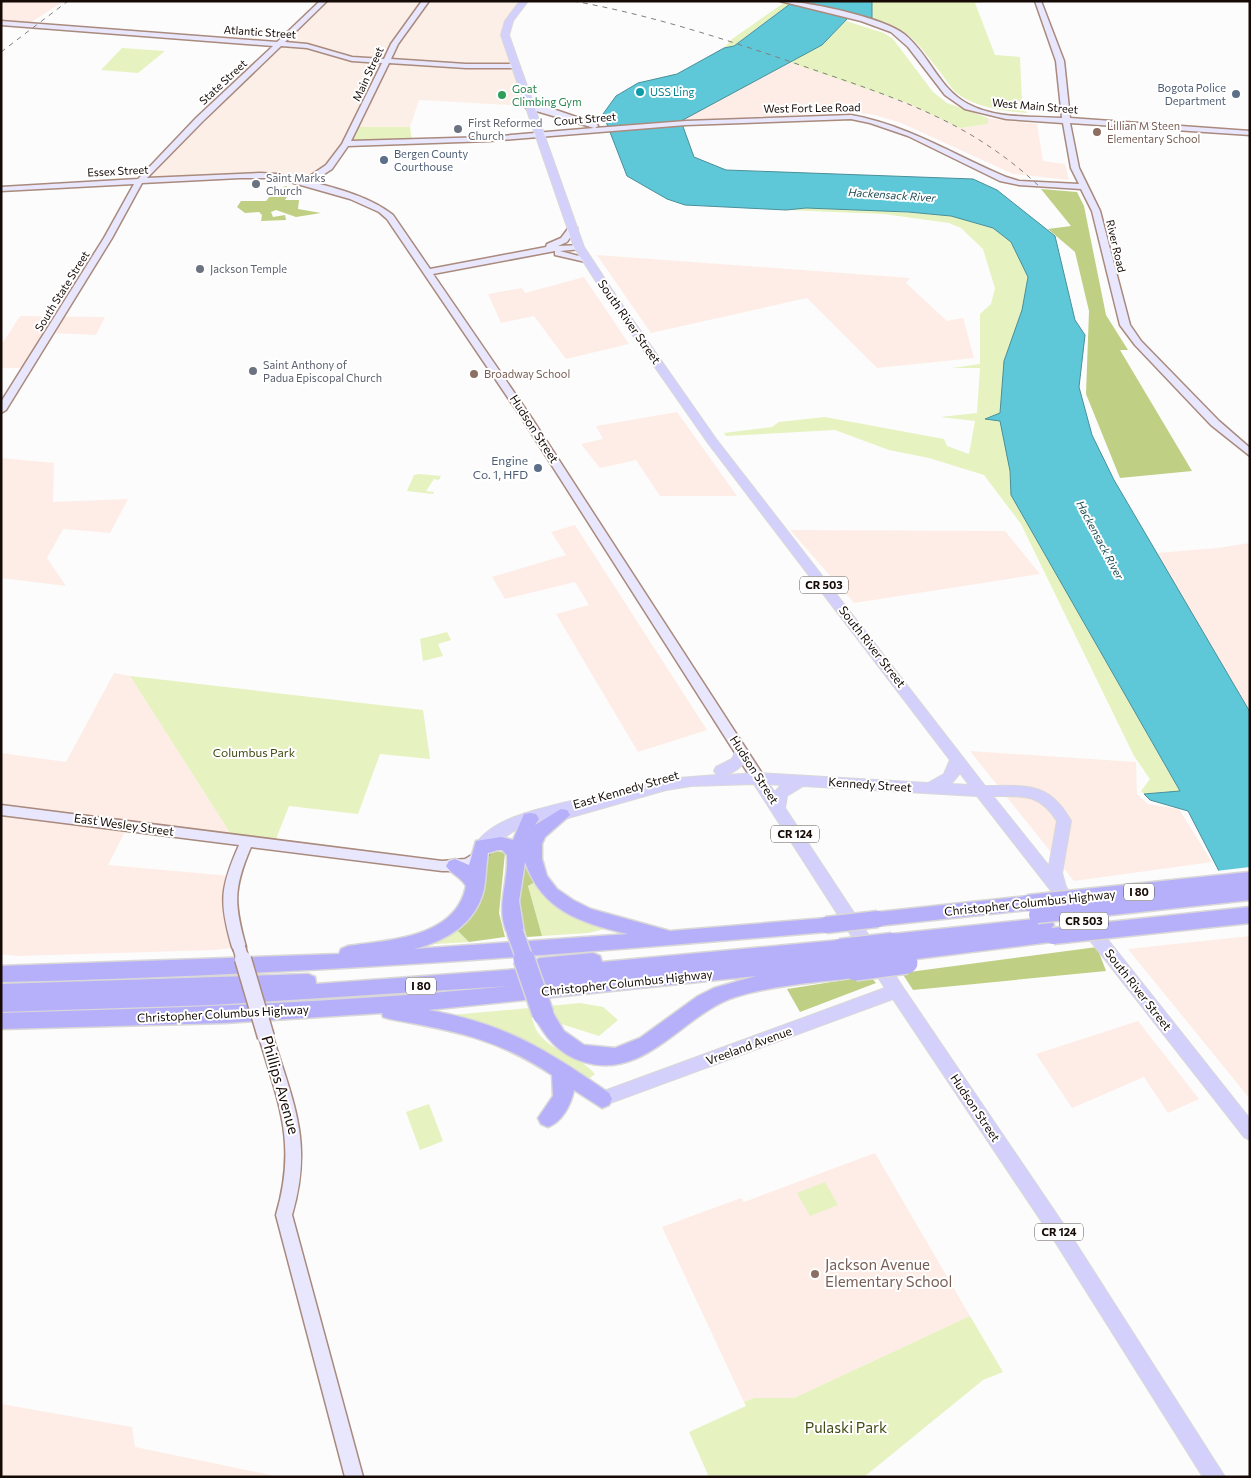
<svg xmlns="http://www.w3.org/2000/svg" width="1251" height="1478" viewBox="0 0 1251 1478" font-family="Commissioner,sans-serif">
<rect width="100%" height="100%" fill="#fcfcfc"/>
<polygon fill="#fcefe7" points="324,1 524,1 506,30 529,106 419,100 410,127 355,127 338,155 308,181 274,173 139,182 206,121 229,92"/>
<g fill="#feede6">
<polygon points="1,1 38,1 61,3 30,23 1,20"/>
<polygon points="788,62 907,103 960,128 988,124 988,118 1037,124 1043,161 1065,164 1069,180 1013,174 901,123 875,115 853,112 681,121"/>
<polygon points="597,255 910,278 906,283 947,321 963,318 974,358 877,368 807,298 651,333"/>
<polygon points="584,277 629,344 566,359 534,316 501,323 488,294 522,288 525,293"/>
<polygon points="20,316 105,317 96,335 50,333 28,368 1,368 1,341 4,341"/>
<polygon points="677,412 737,496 660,496 636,460 600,468 581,444 603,439 596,426"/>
<polygon points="1,458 54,463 53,502 128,499 110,533 63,529 47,558 66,586 1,578"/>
<polygon points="575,525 707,730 638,752 556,614 589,605 575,582 505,599 492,577 566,555 551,532"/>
<polygon points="790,530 1005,531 1040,574 854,603"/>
<polygon points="1250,543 1250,712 1157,553 1217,548"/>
<polygon points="114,673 130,676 234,839 128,826 108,865 231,876 239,947 214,950 17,956 1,954 1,753 66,762"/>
<polygon points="970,751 1136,762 1137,794 1148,804 1179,809 1212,862 1074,881"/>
<polygon points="1250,936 1250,1099 1128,949"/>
<polygon points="1138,1021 1199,1099 1168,1113 1144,1077 1072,1108 1036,1054"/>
<polygon points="875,1153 970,1316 794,1398 754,1398 744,1402 662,1227 741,1198 744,1202"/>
<polygon points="1,1404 132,1427 135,1447 280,1477 1,1477"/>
</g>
<g fill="#e6f2bf">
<polygon points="783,1 794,1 734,46 724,48 732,39 785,2"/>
<path d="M 872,1 L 994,1 L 975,3 L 995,55 L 1020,57 L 1022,101 L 1027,113 C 1004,111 977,108 958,94 C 951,89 946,80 941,73 C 917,43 910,28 871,18 Z"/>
<polygon points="846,21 884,33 893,39 933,92 947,103 988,118 988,124 960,128 907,103 788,62 822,45"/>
<polygon points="122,48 165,51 138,73 101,70"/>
<polygon points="355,127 410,127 412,143 346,144"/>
<path d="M 806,208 L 861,209 L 951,216 L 993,228 L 1011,242 L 1028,276 L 1022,310 L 1004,361 L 1000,414 L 986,418 L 1000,421 C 1007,445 1010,470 1011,495 L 1180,792 L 1144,794 L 1141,791 L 1150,779 L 1134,756 L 1021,524 L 984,475 L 929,458 L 889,450 L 835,430 L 726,436 L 724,433 L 772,427 L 779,422 L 825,417 L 944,439 L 947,446 L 969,454 L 975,421 L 940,417 L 977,413 L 980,368 L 952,368 L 980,364 L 980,314 L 991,304 L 995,288 L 983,249 L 961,228 L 949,223 L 884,214 L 786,210 Z"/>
<polygon points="420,474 441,476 439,480 434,479 426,491 434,492 433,494 407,491 414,475"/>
<polygon points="447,632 451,640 438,644 443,656 423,661 420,639"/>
<polygon points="130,676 423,710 430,759 380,754 358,814 289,806 274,844 234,839"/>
<polygon points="535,882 613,927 588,933 542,936 528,886"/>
<polygon points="456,929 469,942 420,945"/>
<polygon points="580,1003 603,1007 618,1020 599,1036 555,1022 549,1006"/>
<path d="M 529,1008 C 532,1017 534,1028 539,1034 C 554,1053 580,1056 595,1074 L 585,1082 L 451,1015 Z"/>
<polygon points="429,1104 443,1141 420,1150 406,1112"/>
<polygon points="825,1182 838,1205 810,1216 797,1193"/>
<polygon points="970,1316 1003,1372 983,1380 864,1477 709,1477 689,1432 746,1406 744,1402 754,1398 794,1398"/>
</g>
<g fill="#bfcf84">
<polygon points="286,186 291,190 285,200 299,200 298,209 321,213 296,217 276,210 271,212 273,217 285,215 286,220 261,221 262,215 259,212 245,213 237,207 241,201 266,201 276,189"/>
<polygon points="1041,189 1077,192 1084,206 1106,315 1128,350 1120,350 1192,471 1120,478 1086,394 1089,311 1075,252 1048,229 1071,226"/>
<path d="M 493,850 L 505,853 L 499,913 L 505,937 L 469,942 L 456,929 C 482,907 482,891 484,859 Z"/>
<polygon points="525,851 535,882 528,886 542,936 527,937 516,904"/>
<polygon points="1097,947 1106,971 913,990 902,973"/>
<polygon points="870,976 876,983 800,1012 787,989"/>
</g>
<polygon fill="#5fc8d8" stroke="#498f99" points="794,1 872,1 872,18 851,15 822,45 681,121 694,157 726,170 973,179 997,190 1055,236 1075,320 1085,335 1079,387 1092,435 1114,480 1250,712 1250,922 1235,902 1188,811 1150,800 1144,794 1180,791 1011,495 1010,471 1000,421 985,419 1000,413 1004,361 1022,310 1028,277 1011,242 993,228 951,216 908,212 806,208 786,210 685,205 667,199 627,176 603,114 616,96 638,83 677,74 724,48 734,46"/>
<polygon fill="#fcfcfc" points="1250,867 1250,925 1233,903 1216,871"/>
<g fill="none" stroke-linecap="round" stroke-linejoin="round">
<defs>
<g id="secondary">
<path d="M 320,1 L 327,1 L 285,42 L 307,44 L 352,57 L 384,59 L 391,44 L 422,1 L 429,1 L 398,44 L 391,59 L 466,64 L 515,64 L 519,66 L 515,68 L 466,68 L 389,63 L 351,141 L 489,137 L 594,128 L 526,108 L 526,104 L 529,104 L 550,108 L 597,124 L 598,126 L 595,128 L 686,121 L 851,115 C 907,125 954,155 1006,177 L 1019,181 L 1079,184 L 1071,168 L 1063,123 L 1006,119 L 965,109 L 945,95 L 908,47 L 891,32 L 861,21 L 780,1 C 807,1 884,18 904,34 C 930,55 938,88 968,104 C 996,119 1031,116 1062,118 L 1056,61 L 1035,1 L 1041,1 L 1064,61 L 1070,118 L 1250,131 L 1250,135 L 1070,123 L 1079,168 L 1100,211 L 1130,325 L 1141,341 L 1219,421 L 1250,448 L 1250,456 L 1211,425 L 1135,345 L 1120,325 L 1092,211 L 1081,189 L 1019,185 L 1000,181 L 908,136 L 870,123 L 851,119 L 686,125 L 489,141 L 348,146 L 332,169 L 312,182 C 339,189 370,197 393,215 L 430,269 L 546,247 L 547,244 L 561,238 L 570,226 L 577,228 L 567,242 L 558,246 L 582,245 L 582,249 L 560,251 L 590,259 L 590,263 L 555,255 L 555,251 L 433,274 L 531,417 L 763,775 L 764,778 L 763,781 L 753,781 L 521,417 L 387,219 L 379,212 L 350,199 L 276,178 L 240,178 L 142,183 L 112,238 L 6,410 L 1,413 L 1,402 L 104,238 L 134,184 L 1,191 L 1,187 L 138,179 L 196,118 L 273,46 L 1,25 L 1,21 L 277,42 ZM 281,46 L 307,48 L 352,61 L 382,63 L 342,144 L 326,165 L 304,180 L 276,174 L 261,173 L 147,178 L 202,122 Z"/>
<path d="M 1,805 L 442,861 L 465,859 L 482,849 L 487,850 L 489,854 C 480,870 458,871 442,871 L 251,847 C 233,889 234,904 246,947 L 244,951 L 239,953 L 234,951 L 232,947 C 219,902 220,888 239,845 L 1,815 Z"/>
<path d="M 266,1031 L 271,1033 L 273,1037 C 294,1105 313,1143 292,1215 L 363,1477 L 345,1477 L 276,1215 C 297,1143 279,1105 259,1037 L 261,1033 Z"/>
</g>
<path id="primary" d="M 520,1 L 528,1 L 513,21 L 509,35 L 584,247 L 616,296 L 716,439 L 985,786 C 1026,786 1049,781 1071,821 L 1062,873 L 1066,887 L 1250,1119 L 1250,1140 L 1244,1137 L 977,796 L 803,786 L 787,796 L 785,808 L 902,986 L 1068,1231 L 1225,1477 L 1203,1477 L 1056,1243 L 893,999 L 602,1106 L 596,1104 L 594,1099 L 596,1094 L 885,988 L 754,784 L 691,786 L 666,790 L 561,820 L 554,816 L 517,829 L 482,852 L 477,850 L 475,846 C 490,818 543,808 571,801 L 577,804 L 666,779 L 717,775 L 714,771 L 716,767 L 732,759 L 737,748 L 742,747 L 749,752 C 745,765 738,770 726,775 L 758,773 L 928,783 L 944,774 L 950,760 L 708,443 L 606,297 L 574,247 L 501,35 L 505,21 ZM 960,773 L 969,785 L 951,784 ZM 769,784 L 781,785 L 775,792 ZM 993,796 C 1023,796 1039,793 1057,821 L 1049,866 Z"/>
<g id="highway">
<path d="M 561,809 L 567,810 L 570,815 L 545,837 L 542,844 L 542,859 L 547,876 L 557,889 L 573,900 L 591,909 L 670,931 L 826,918 L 832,920 L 835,925 L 832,930 L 826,932 C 551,956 277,976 1,982 L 1,966 L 339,954 L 341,949 L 348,946 C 389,940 456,938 466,886 C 461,877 451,874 446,866 L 449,861 L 455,859 L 469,865 L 476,841 L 501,837 L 513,840 L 524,814 L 530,813 L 536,814 L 539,819 L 535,825 ZM 498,850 L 502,850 L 507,855 C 509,884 494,909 509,937 L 515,939 L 521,937 L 524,932 L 519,901 L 525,862 C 542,911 581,923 628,934 L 414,949 C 446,941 476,924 484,889 C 486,877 486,865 488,853 Z"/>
<polygon points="1028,896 1034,898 1037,903 1034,908 1028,910 878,926 872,924 869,919 872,914 878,912"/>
<polygon points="1045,918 1051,920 1054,925 1052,929 1059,931 1062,936 1059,941 900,961 893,958 891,953 893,948 886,946 883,941 886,936 892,934"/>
<path d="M 840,940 L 846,942 L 849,947 L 847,952 L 855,954 L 857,959 L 855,962 L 862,965 L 864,970 L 862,975 C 847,980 832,980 817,982 C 789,985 761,989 735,997 C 683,1014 645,1081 584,1062 C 558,1054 545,1037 533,1014 L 536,1008 L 543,1006 L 550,1008 L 564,1031 L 584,1045 L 615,1048 L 640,1038 L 698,996 L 714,988 L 756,976 L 428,1010 C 506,1024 546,1049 609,1093 L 612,1099 L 609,1105 L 602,1108 L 574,1090 C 571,1105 562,1122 548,1127 L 541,1124 L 538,1118 L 553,1096 L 552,1075 C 496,1038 455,1031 390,1019 L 383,1017 L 382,1013 L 225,1023 L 1,1029 L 1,1013 C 172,1008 341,1003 511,986 L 211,1005 L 1,1012 L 1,984 L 308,974 L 315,977 L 316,984 L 532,968 L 533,961 L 540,958 L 593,953 L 600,956 L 602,962 Z"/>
</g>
</defs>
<use href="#secondary" stroke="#a98a7d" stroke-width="3"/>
<use href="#primary" stroke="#dad8d7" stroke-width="2"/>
<use href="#highway" stroke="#dad8d7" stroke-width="3"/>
<use href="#secondary" fill="#e9e7fe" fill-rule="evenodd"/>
<use href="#primary" fill="#d3d0fc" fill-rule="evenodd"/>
<use href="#highway" fill="#b6b0fa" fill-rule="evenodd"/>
<g stroke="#847e7c" stroke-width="1" stroke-dasharray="5 5" stroke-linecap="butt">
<path d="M 573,1 C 651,15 725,39 800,65 C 892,97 969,119 1041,188"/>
<polyline points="1,52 68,1"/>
</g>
<defs>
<polyline id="secondary-bridge-far1" points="239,947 243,960"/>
<polyline id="secondary-bridge" points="243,959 266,1037"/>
<g id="highway-bridge-far1">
<polyline points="1028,903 1250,880"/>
<polyline points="1037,915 1250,892"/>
<polyline points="826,925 878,919"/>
<polyline points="515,932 525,960"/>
<polyline points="1053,936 1250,915"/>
<polyline points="840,947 892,941"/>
<polyline points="848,959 900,953"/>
</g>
<g id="highway-bridge">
<polyline points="524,959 543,1014"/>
<polyline points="855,970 907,963"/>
</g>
</defs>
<use href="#secondary-bridge-far1" stroke="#a98a7d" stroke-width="15" stroke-linecap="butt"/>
<use href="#secondary-bridge" stroke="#a98a7d" stroke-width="19" stroke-linecap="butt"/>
<use href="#highway-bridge-far1" stroke="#dad8d7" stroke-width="19" stroke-linecap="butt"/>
<use href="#highway-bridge" stroke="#dad8d7" stroke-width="24" stroke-linecap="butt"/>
<use href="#secondary-bridge-far1" stroke="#e9e7fe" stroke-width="12"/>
<use href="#secondary-bridge" stroke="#e9e7fe" stroke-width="16"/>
<use href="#highway-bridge-far1" stroke="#b6b0fa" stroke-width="16"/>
<use href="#highway-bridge" stroke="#b6b0fa" stroke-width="21"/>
</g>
<circle fill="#0f9aa8" stroke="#fff" stroke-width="2" cx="640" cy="92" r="5"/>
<g fill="#5c6f8a" stroke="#fff" stroke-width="2">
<circle cx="1236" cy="94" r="5"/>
<circle cx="384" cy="160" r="5"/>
<circle cx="538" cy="468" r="5"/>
</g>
<circle fill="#2e9e5b" stroke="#fff" stroke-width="2" cx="502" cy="95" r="5"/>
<g fill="#6b7280" stroke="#fff" stroke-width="2">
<circle cx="458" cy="129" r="5"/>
<circle cx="256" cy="184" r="5"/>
<circle cx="200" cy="269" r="5"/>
<circle cx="253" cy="371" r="5"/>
</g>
<g fill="#8d6e63" stroke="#fff" stroke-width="2">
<circle cx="1097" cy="132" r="5"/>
<circle cx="474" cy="374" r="5"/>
<circle cx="815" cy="1274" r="5"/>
</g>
<g text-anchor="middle" stroke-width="4" stroke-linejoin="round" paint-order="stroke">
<g font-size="11" fill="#150a06" stroke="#fff">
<text transform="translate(260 32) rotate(4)" y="4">Atlantic Street</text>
<text transform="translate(368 74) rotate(-65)" y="4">Main Street</text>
<text transform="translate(223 82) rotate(-43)" y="4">State Street</text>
<text transform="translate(1035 106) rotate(5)" y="4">West Main Street</text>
<text transform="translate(812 108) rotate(-1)" y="4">West Fort Lee Road</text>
<text transform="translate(585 119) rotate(-5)" y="4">Court Street</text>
<text transform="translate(118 171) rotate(-3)" y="4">Essex Street</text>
<text transform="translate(1116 246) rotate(77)" y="4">River Road</text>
<text transform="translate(62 291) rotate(-58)" y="4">South State Street</text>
</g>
<g font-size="11" fill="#4e5e75" stroke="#fff" text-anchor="end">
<text x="1226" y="92">Bogota Police<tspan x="1226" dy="13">Department</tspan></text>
<text x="394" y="158" text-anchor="start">Bergen County<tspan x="394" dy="13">Courthouse</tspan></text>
</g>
<g font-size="11" fill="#27864d" stroke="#fff" text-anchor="start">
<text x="512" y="93">Goat<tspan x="512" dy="13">Climbing Gym</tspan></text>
</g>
<g font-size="11" fill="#0d838f" stroke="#fff" text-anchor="start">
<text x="650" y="96">USS Ling</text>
</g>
<g font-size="11" fill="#5b616d" stroke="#fff" text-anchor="start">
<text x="468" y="127">First Reformed<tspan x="468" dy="13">Church</tspan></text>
<text x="266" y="182">Saint Marks<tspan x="266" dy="13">Church</tspan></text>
<text x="210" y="273">Jackson Temple</text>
<text x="263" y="369">Saint Anthony of<tspan x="263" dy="13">Padua Episcopal Church</tspan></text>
</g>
<g font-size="11" fill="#785e54" stroke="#fff" text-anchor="start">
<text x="1107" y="130">Lillian M Steen<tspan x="1107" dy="13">Elementary School</tspan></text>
<text x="484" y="378">Broadway School</text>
</g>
<g font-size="11" font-style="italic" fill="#1d4c53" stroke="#fff">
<text transform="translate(892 195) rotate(4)" y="4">Hackensack River</text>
<text transform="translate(1100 540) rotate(62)" y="4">Hackensack River</text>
</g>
<g fill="#fff" stroke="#5b5451" stroke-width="1">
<rect x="800" y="576.5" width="48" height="17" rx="4"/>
<rect x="771" y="825.5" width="48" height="17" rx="4"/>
<rect x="1124" y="883.5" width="30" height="17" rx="4"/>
<rect x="1060" y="912.5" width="48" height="17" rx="4"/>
<rect x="406" y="977.5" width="30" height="17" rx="4"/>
<rect x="1035" y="1223.5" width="48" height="17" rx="4"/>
</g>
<g font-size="11" font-weight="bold" fill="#150a06">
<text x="824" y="589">CR 503</text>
<text x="795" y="838">CR 124</text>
<text x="1139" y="896">I 80</text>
<text x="1084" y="925">CR 503</text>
<text x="421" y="990">I 80</text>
<text x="1059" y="1236">CR 124</text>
</g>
<g font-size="12" fill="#150a06" stroke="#fff">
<text transform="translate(629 322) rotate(55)" y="4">South River Street</text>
<text transform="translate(534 429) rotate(57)" y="4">Hudson Street</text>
<text transform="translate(872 647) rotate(52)" y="4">South River Street</text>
<text transform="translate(754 770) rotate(57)" y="4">Hudson Street</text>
<text transform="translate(870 785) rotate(4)" y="4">Kennedy Street</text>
<text transform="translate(626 790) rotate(-16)" y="4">East Kennedy Street</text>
<text transform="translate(124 825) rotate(8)" y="4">East Wesley Street</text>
<text transform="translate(1030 903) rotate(-6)" y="4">Christopher Columbus Highway</text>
<text transform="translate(627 983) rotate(-6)" y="4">Christopher Columbus Highway</text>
<text transform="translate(1138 990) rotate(52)" y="4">South River Street</text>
<text transform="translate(223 1014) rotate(-3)" y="4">Christopher Columbus Highway</text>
<text transform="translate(749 1046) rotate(-20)" y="4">Vreeland Avenue</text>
<text transform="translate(975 1108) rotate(56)" y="4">Hudson Street</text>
</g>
<g font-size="12" fill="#4e5e75" stroke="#fff" text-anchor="end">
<text x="528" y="465">Engine<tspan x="528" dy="14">Co. 1, HFD</tspan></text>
</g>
<g font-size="12" fill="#434c15" stroke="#fff">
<text x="254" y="757">Columbus Park</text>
</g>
<g font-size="15" fill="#150a06" stroke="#fff">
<text transform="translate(280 1085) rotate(74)" y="5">Phillips Avenue</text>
</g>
<g font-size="15" fill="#785e54" stroke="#fff" text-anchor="start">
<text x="825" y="1270">Jackson Avenue<tspan x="825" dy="17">Elementary School</tspan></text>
</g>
<g font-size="15" fill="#434c15" stroke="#fff">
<text x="846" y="1433">Pulaski Park</text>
</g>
</g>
<rect width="1251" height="1478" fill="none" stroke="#150a06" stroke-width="5"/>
</svg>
